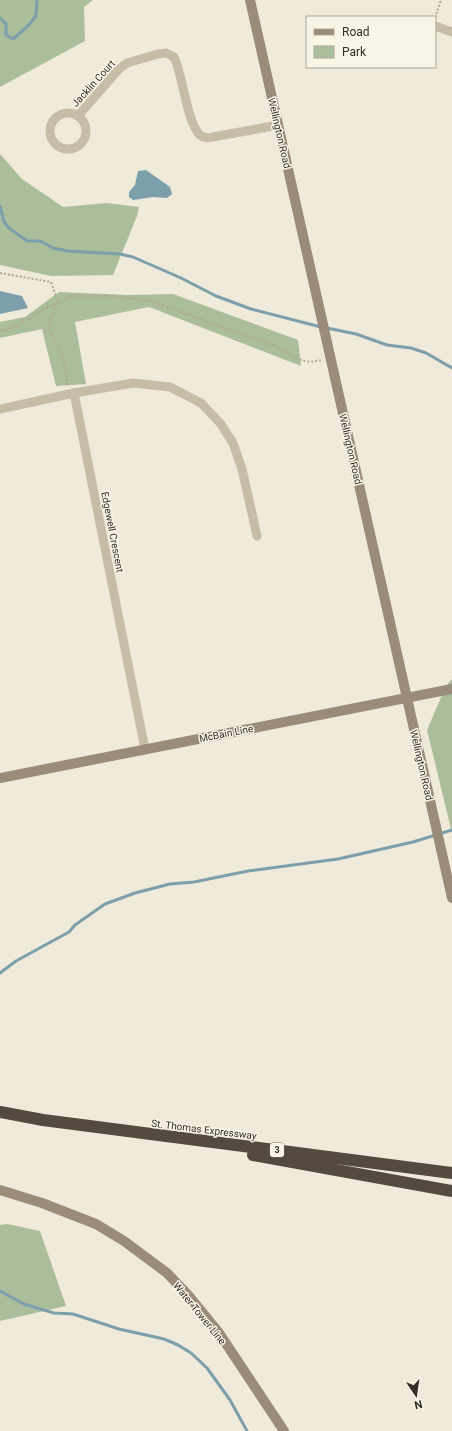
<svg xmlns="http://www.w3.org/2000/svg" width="452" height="1431" viewBox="0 0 452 1431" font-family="Roboto,sans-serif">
<rect width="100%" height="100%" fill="#f0eada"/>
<g fill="#abbe9b">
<polygon points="0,0 93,0 84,7 85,41 0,87"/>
<polygon points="0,154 22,179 63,207 107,203 139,207 137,216 113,275 51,276 0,265"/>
<polygon points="59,292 129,295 173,294 298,340 301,366 149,307 75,322 86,384 56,386 42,329 0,338 0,322 25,317"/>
<polygon points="452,679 452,833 427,730 446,686"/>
<polygon points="7,1224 40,1231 66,1306 0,1321 0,1225"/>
</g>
<g fill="#7b9fab">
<polygon points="146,170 170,187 172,194 167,198 153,197 133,200 129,197 129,192 135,185 138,171"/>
<polygon points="0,291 22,296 28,308 0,314"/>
</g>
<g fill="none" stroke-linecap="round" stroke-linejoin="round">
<g stroke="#7b9fab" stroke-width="3">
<polyline points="0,18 6,24 6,35 13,39 28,26 36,16 37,0"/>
<polyline points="0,206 4,222 9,228 27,241 40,241 53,248 67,251 120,254 133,257 181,278 216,296 251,309 321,327"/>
<polyline points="327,328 356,334 387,345 411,348 426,353 452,368"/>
<polyline points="0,973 16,961 69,932 75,925 105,904 135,893 170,884 194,882 248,871 338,859 413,842 452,830"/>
<polyline points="0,1291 24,1304 54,1313 73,1314 119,1329 164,1339 178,1345 191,1353 207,1368 230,1400 247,1431"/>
</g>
<g stroke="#b3a791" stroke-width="2" stroke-dasharray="2 2" stroke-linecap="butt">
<polyline points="435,18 441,0"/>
<polyline points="0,273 51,282 58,302 48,327 63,356 68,386"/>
<polyline points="0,331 18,326 43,310 71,296 114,296 150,301 272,345 285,351 297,359 310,362 322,360"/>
</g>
<g stroke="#c7bda7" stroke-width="9">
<polyline points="435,26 452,32"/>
<circle cx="68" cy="131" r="18"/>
<path d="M 78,116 L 118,70 L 127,63 L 158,54 L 166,53 L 174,57 C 183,75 187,125 201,136 C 205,138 209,138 213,137 L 278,125"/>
<polyline points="74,393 133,383 170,387 201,403 220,423 233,443 242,469 257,536"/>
<polyline points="0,409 74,393 145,749"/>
</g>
<g stroke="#9a8c79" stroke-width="10">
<polyline points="250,0 452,898"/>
<polyline points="0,778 452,689"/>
<polyline points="0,1190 42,1203 96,1224 124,1241 167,1273 188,1295 219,1333 284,1431"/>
</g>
<g stroke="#544a3f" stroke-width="12">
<polyline points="0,1112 43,1120 452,1173"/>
<polyline points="253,1155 452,1191"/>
</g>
</g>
<g text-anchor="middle" stroke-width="3" stroke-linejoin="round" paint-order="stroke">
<rect fill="#f8f4e6" stroke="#6f6960" stroke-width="1" x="270" y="1143" width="14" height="14" rx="3"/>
<g font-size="9" font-weight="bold" fill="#342e27">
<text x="277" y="1153">3</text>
</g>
<g font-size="10" fill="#342e27" stroke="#f8f4e6">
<text transform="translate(93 83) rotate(-48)" y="4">Jacklin Court</text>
<text transform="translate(280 133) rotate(77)" y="4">Wellington Road</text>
<text transform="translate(351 449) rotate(77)" y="4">Wellington Road</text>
<text transform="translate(113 532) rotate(79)" y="4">Edgewell Crescent</text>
<text transform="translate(226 733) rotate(-11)" y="4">McBain Line</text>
<text transform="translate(422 765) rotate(77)" y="4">Wellington Road</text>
<text transform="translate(204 1129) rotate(7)" y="4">St. Thomas Expressway</text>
<text transform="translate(200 1313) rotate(51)" y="4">Water Tower Line</text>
</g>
</g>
<rect x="306" y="16" width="130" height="52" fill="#f8f4e6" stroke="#aaa59a"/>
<rect x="314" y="29" width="20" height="6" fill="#9a8c79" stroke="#aaa59a"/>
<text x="342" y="36" font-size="12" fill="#342e27">Road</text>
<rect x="314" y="46" width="20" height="12" fill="#abbe9b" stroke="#aaa59a"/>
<text x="342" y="56" font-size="12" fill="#342e27">Park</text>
<g transform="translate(416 1395) rotate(167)" stroke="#f8f4e6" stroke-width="3" paint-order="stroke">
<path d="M0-3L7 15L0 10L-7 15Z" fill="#342e27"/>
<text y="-6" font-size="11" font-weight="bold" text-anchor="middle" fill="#342e27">N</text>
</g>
</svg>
